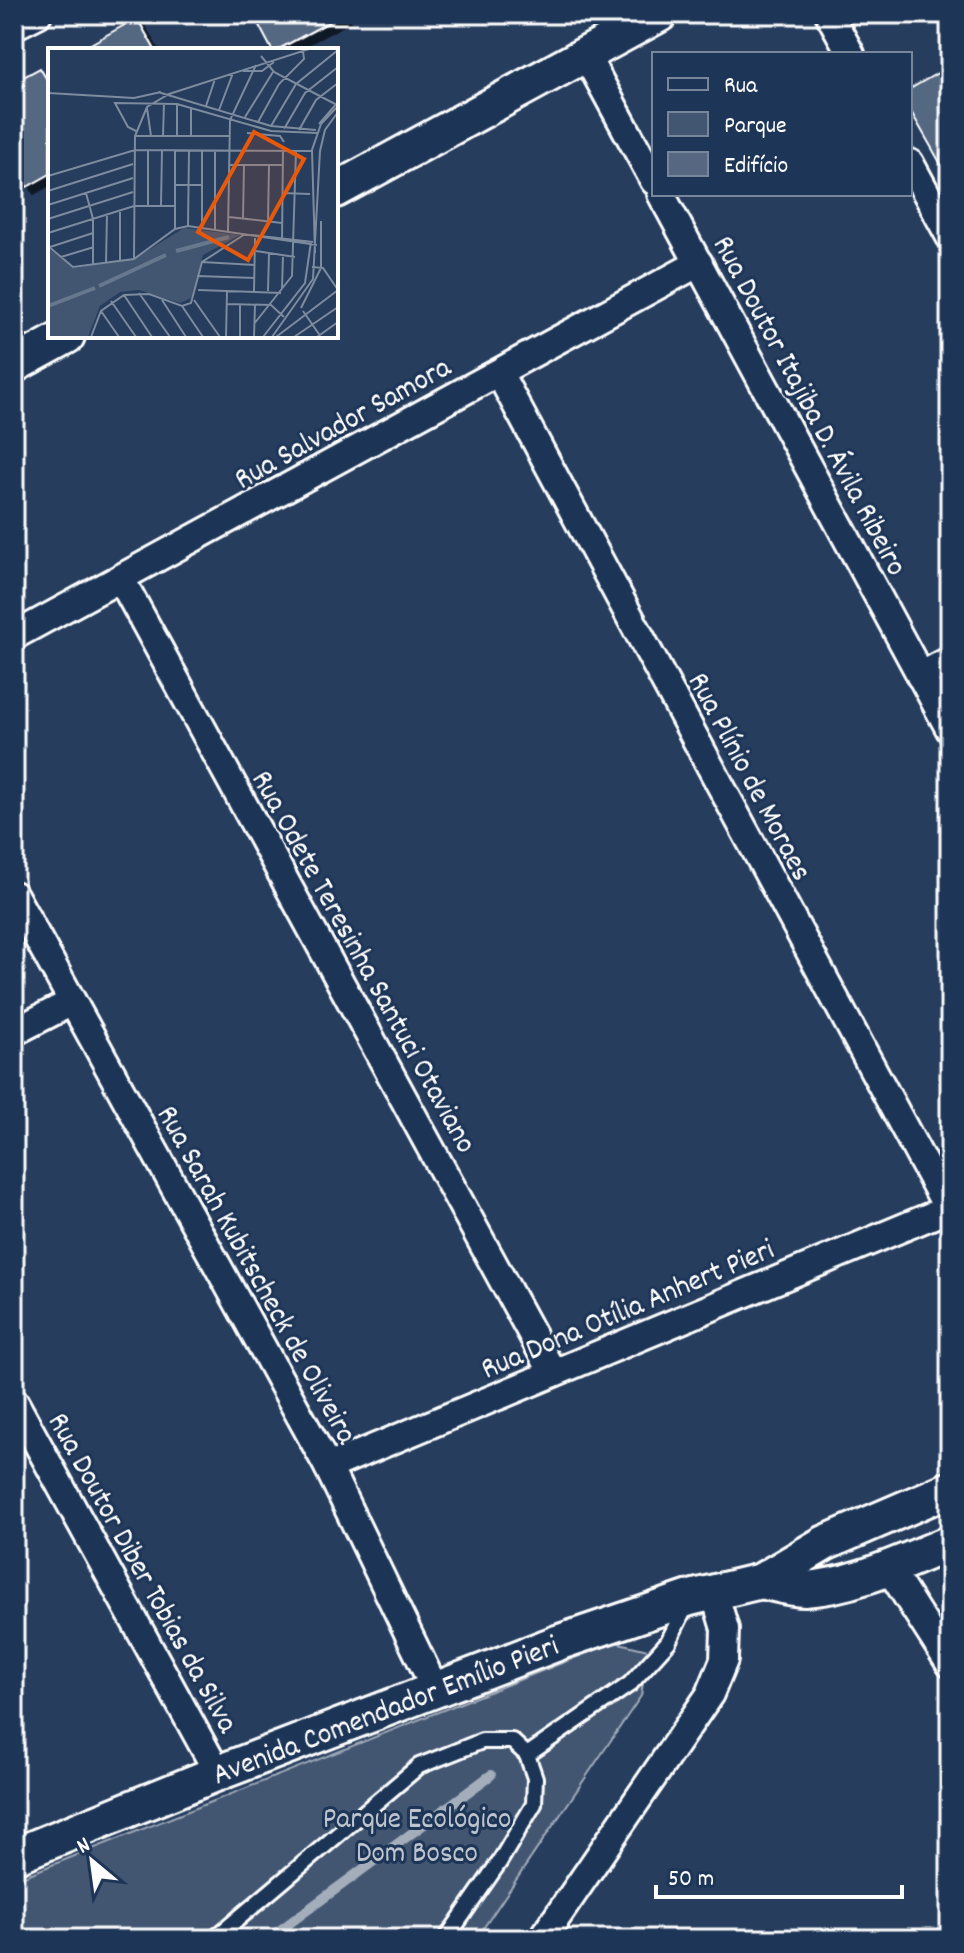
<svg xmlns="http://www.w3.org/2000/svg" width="964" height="1953" viewBox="0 0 964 1953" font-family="Dekko,sans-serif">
<defs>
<filter id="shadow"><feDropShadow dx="7" dy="7" stdDeviation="0" flood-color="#0009"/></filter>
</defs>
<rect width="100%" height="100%" fill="#263d5e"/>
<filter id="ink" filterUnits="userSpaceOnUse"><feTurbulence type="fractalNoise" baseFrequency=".0125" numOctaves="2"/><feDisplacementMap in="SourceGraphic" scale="16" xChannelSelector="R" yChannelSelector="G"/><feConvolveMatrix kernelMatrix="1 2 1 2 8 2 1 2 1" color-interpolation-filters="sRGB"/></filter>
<g filter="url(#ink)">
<polygon fill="#425672" stroke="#a0aab8" stroke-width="2" points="615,1642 648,1650 641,1696 476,1939 14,1939 14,1880"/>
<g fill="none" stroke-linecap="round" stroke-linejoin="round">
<polyline stroke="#a4aebb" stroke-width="10" points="268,1939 491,1775"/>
</g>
<g fill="#556781" stroke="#fff" stroke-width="2" filter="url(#shadow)">
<polygon points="253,14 344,14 277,50 272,50"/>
<polygon points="137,18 155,50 80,50"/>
<polygon points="950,66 950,180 910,110 910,89"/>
<polygon points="40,68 50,85 50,174 27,187 14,163 14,82"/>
</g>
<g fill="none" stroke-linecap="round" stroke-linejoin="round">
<defs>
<g id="service">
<polyline points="527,1755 630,1684 668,1642 687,1604"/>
<polyline points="214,1939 419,1766 482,1741 512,1741 527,1755 535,1778 534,1804 500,1861 446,1939"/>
</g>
<g id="minor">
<polyline points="829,14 851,54"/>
<polyline points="14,26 38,14"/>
<polyline points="585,54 654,181"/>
<polyline points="910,163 950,237"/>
<polyline points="661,194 950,730"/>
<polyline points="499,373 948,1209"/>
<polyline points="121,579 553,1373"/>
<polyline points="14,636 699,263"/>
<polyline points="920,676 950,660"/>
<polyline points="14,895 328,1467 435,1689"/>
<polyline points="14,1032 72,1002"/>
<polyline points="14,1401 218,1773"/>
<polyline points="328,1467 950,1208"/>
<polyline points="888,1567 950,1664"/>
<polyline points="542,1939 710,1694 724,1660 725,1629 714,1592"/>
</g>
<g id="tertiary">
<polyline points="336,190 660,14"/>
<polyline points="14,365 67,336"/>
<path d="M 761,1581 C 775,1584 791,1589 805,1589 C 854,1586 905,1561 950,1543"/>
<polyline points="14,1856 218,1773 560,1642 690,1598 761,1581 825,1543 950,1489"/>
</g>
</defs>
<use href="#service" stroke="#fff" stroke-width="20"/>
<use href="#minor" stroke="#fff" stroke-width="32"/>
<use href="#tertiary" stroke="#fff" stroke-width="40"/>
<use href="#service" stroke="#1d3557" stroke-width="14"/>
<use href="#minor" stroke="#1d3557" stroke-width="26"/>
<use href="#tertiary" stroke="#1d3557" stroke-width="34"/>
</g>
</g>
<g text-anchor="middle" stroke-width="6" stroke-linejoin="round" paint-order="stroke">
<g font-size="30" fill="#fff" stroke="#1d3557">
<text transform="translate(811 405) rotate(62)" y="10">Rua Doutor Itajiba D. Ávila Ribeiro</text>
<text transform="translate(342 422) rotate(-29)" y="10">Rua Salvador Samora</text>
<text transform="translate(751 776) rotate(62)" y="10">Rua Plínio de Moraes</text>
<text transform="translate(365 961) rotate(61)" y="10">Rua Odete Teresinha Santuci Otaviano</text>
<text transform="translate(258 1274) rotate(61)" y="10">Rua Sarah Kubitscheck de Oliveira</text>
<text transform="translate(627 1308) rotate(-23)" y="10">Rua Dona Otília Anhert Pieri</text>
<text transform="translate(144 1572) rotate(61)" y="10">Rua Doutor Diber Tobias da Silva</text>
<text transform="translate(385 1709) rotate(-21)" y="10">Avenida Comendador Emílio Pieri</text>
</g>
<g font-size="30" fill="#bdc4ce" stroke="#1d3557">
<text x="417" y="1827">Parque Ecológico<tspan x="417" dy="34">Dom Bosco</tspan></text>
</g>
</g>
<g transform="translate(48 48)">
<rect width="290" height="290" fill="#263d5e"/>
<path d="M 136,180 L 192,187 L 155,207 L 143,250 L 132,255 L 91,242 L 72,244 L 52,258 L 40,289 L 0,289 L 0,200 L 26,220 L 86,211 Z" fill="#425672"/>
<path fill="none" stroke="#67788e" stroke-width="4" d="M 128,203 L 181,189M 51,238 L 118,207M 0,258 L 47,240"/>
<path fill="none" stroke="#7d8b9e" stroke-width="2" d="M 213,8 L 226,24 L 287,56M 195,23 L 214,23 L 226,14M 110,44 L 223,78 L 268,82M 0,45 L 86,50 L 113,44M 129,56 L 129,88M 158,58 L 167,31M 143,59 L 143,88M 99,60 L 103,88M 171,62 L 185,25M 197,69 L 225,24M 210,74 L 231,36 L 256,11 L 255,3M 271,76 L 290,54M 223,78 L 248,36 L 290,2M 236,81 L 257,45 L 290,19M 251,82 L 268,52 L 290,35M 88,83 L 80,79 L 67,55 L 129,56 L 223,83 L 269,85M 199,85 L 232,88 L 236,94M 87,88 L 181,88M 115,88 L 116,55M 181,117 L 235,117M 0,128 L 87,102 L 264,103M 127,137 L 153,137M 0,143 L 85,116M 38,145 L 45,171 L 45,217M 234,145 L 262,146M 0,157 L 85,130M 100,157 L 100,102M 113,157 L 114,102M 181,169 L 234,175M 195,170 L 196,117M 0,171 L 85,144M 220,173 L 221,117M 140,178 L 141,103M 154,180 L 154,103M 127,181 L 127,102M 167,181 L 167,104M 180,183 L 182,72 L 208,17M 0,185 L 86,158 L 127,158M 203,187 L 265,194M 234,193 L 235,104M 0,198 L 25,219 L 86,211 L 127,181 L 140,178 L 269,197M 2,199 L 45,185M 208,203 L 247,209M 267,205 L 264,102 L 273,76 L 290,58M 13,209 L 46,199M 86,211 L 87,88 L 99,59 L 121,46 L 261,1M 72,213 L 72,162M 154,214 L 207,217M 58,215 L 59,166M 264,219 L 275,220 L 290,242M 149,228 L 207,230M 234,241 L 235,207M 150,242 L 233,245M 206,243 L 207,190M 220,243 L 221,205M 91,245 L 122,289M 76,247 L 104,289M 114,252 L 138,289M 146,252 L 172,289M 63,253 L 88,289M 179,256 L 223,257 L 236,269M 134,258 L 155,289M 253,260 L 273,220 L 273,173M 53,263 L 71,289M 255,263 L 273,289M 206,276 L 244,228 L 248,103M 43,289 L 53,263 L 76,247 L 101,246 L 134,258 L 143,255 L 154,214 L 197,186M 178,289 L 179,243M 192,289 L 192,256M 206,289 L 207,257M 215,289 L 257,235 L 263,194M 224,289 L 265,231 L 272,103 L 277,82 L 290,64M 228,289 L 290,242M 246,289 L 290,259M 269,289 L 290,274"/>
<path fill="#e8590c" fill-opacity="0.15" stroke="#e8590c" stroke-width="4" d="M 206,84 L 256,111 L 200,212 L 150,184 Z"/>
<rect width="290" height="290" fill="none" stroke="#fff" stroke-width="4"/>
</g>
<rect width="964" height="1953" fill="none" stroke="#1d3557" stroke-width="48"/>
<rect x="24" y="24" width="916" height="1905" fill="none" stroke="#fff" stroke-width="3" filter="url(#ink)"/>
<rect x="652" y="52" width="260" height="144" fill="#1d3557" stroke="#77869a" stroke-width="2"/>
<rect x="668" y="78" width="40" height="12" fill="#1d3557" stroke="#77869a" stroke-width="2"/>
<text x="724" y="92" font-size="24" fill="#ffffff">Rua</text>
<rect x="668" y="112" width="40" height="24" fill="#425672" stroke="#77869a" stroke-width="2"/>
<text x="724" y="132" font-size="24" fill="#ffffff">Parque</text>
<rect x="668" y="152" width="40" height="24" fill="#556781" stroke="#77869a" stroke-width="2"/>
<text x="724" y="172" font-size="24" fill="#ffffff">Edifício</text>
<g transform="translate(92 1861) rotate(331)" stroke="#1d3557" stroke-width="6" paint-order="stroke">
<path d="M0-6L14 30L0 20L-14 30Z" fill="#ffffff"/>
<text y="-12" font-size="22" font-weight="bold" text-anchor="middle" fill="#ffffff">N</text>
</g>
<path d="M656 1885v12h246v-12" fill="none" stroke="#ffffff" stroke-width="4"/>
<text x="668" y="1885" font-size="24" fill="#ffffff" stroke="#1d3557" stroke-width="6" paint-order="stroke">50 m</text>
</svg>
